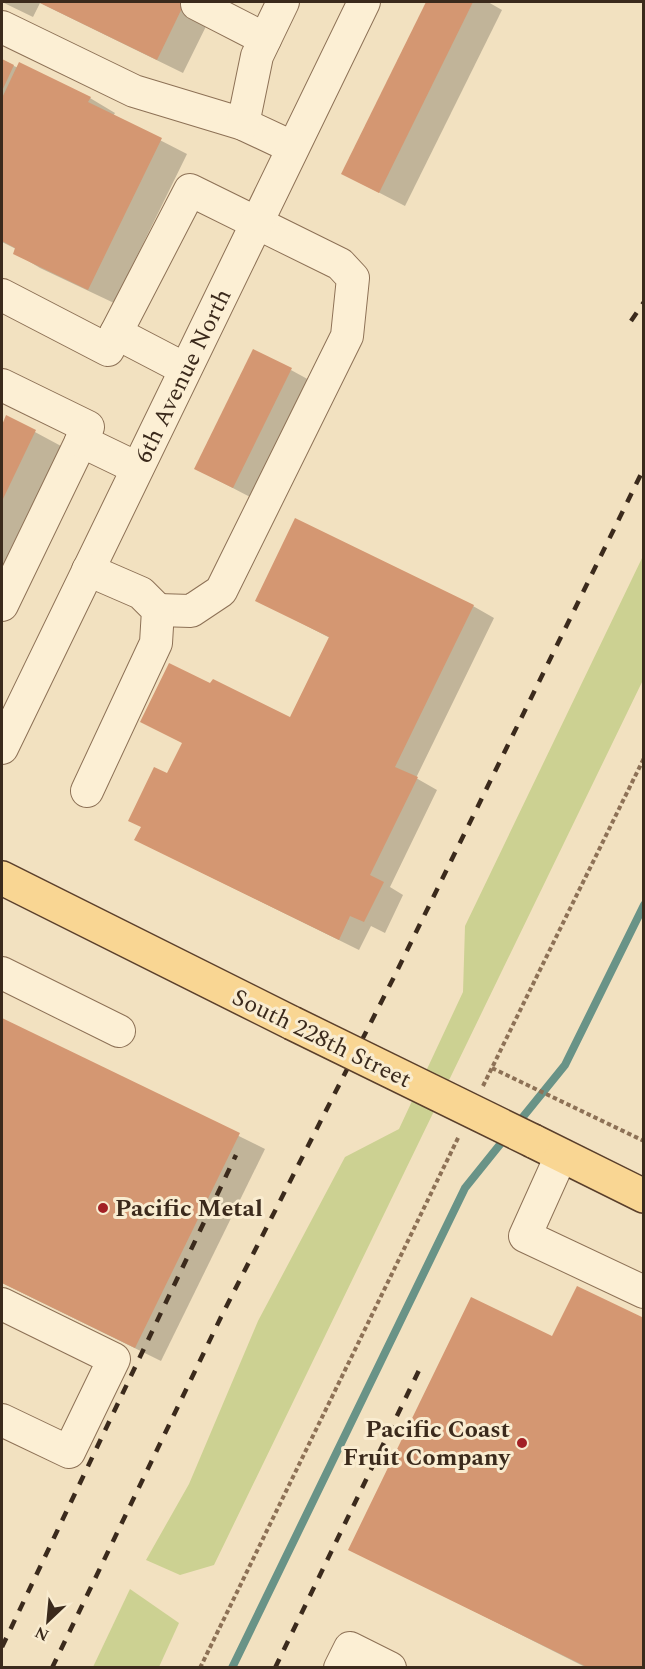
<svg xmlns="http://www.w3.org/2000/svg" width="645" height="1669" viewBox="0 0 645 1669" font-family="Spectral,serif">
<rect width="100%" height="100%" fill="#f2e1c0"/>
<g fill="#ccd192">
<polygon points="643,556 643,680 214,1565 180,1575 146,1560 189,1484 258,1321 345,1157 399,1129 463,992 465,926"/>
<polygon points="130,1589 179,1623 159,1667 93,1667"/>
</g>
<g fill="#0003">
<polygon points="2,2 218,2 183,73 40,3 33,17"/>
<polygon points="428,2 488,2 502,10 405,206 343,174"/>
<polygon points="2,61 90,98 115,113 113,116 187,154 114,303 40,268 15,253 16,249 2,242"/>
<polygon points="291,370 311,381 254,499 196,469"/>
<polygon points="7,417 61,446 2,567 2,429"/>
<polygon points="257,600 473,606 494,618 416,778 437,790 390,887 403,895 385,933 371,926 359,950 136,840 183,743 142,722 211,685 291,719 330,638"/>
<polygon points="2,1019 265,1149 161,1361 2,1283"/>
<polygon points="553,1338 644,1668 587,1668 350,1549"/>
</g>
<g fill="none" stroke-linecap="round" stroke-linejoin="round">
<g stroke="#699387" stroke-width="8">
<polyline points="518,1123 565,1065 644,905"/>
<polyline points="232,1668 465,1188 506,1137"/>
</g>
</g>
<g fill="#d49772">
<polygon points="38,2 185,2 157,60"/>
<polygon points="426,2 473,2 379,193 341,174"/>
<polygon points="2,59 14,65 2,91"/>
<polygon points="19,62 91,97 88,102 162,138 88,290 13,254 15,248 2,241 2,98"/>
<polygon points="253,349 292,368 233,488 194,469"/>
<polygon points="6,415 36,430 2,501 2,425"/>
<polygon points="295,518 474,605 395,767 418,777 370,875 384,882 364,922 350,916 339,940 134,840 141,827 128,821 154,767 167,773 182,743 140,722 169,663 210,683 213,679 290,717 329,637 255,601"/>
<polygon points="2,1018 240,1133 135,1348 2,1283"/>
<polygon points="577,1286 644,1318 644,1668 589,1668 348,1550 471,1297 552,1336"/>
</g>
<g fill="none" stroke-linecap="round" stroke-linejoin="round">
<defs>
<g id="minor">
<polyline points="197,4 265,39"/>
<polyline points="2,27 134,91 243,124 292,147"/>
<polyline points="243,124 257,56 283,2"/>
<polyline points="2,295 108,350 116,333"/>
<polyline points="2,385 88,427 2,605"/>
<polyline points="81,441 137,468"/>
<polyline points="158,610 191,611 221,591 347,336 353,278 340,264 190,190 116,333 185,369"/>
<path id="s1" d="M 2,748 L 364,2"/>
<polyline points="87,791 156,643 158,610 141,593 88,570"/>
<polyline points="2,973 119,1031"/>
<polyline points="561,1156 525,1236 644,1292"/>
<polyline points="2,1304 114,1359 69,1452 2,1420"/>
<polyline points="340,1668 350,1648 390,1668"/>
</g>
<g id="major">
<polyline points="2,878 292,1023"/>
<polyline points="533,1141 644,1196"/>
</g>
</defs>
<use href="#minor" stroke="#8d7156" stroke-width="34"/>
<use href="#major" stroke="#5a3f2b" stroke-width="36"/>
<g stroke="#8d7156" stroke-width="4" stroke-dasharray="4.5 3" stroke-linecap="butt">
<polyline points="492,1068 644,1141"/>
<polyline points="483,1086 644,758"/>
<polyline points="200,1668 459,1136"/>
</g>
<use href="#minor" stroke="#fcefd4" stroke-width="32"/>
<use href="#major" stroke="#f9d693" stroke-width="33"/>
<g stroke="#3b2a1c" stroke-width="4.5" stroke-dasharray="10 10" stroke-linecap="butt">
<polyline points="631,321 644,302"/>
<polyline points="2,1647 236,1155"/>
<polyline points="52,1668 221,1317 395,975 644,468"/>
<polyline points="275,1668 422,1364"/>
</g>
<defs>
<polyline id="major-bridge" points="292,1023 533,1141"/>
</defs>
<use href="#major-bridge" stroke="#5a3f2b" stroke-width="36" stroke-linecap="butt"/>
<use href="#major-bridge" stroke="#f9d693" stroke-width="33"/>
</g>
<g fill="#a22025" stroke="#f9ecd0" stroke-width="2">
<circle cx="103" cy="1208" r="6"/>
<circle cx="522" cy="1443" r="6"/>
</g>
<g text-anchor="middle" stroke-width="6" stroke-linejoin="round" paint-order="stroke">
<g font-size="24" fill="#3b2a1c" stroke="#f9ecd0">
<text dy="8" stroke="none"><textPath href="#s1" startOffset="414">6th Avenue North</textPath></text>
<text transform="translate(322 1038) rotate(26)" y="8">South 228th Street</text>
</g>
<g font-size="24" font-weight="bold" fill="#3b2a1c" stroke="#f9ecd0" text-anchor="start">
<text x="115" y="1216">Pacific Metal</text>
<text x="510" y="1437" text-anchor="end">Pacific Coast<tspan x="510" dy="28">Fruit Company</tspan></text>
</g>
</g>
<rect width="645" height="1669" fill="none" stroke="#3b2a1c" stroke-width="6"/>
<g transform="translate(48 1621) rotate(206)" stroke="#f9ecd0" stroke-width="4.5" paint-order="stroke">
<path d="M0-4.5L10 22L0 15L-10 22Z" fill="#3b2a1c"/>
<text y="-9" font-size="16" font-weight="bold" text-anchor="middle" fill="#3b2a1c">N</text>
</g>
</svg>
